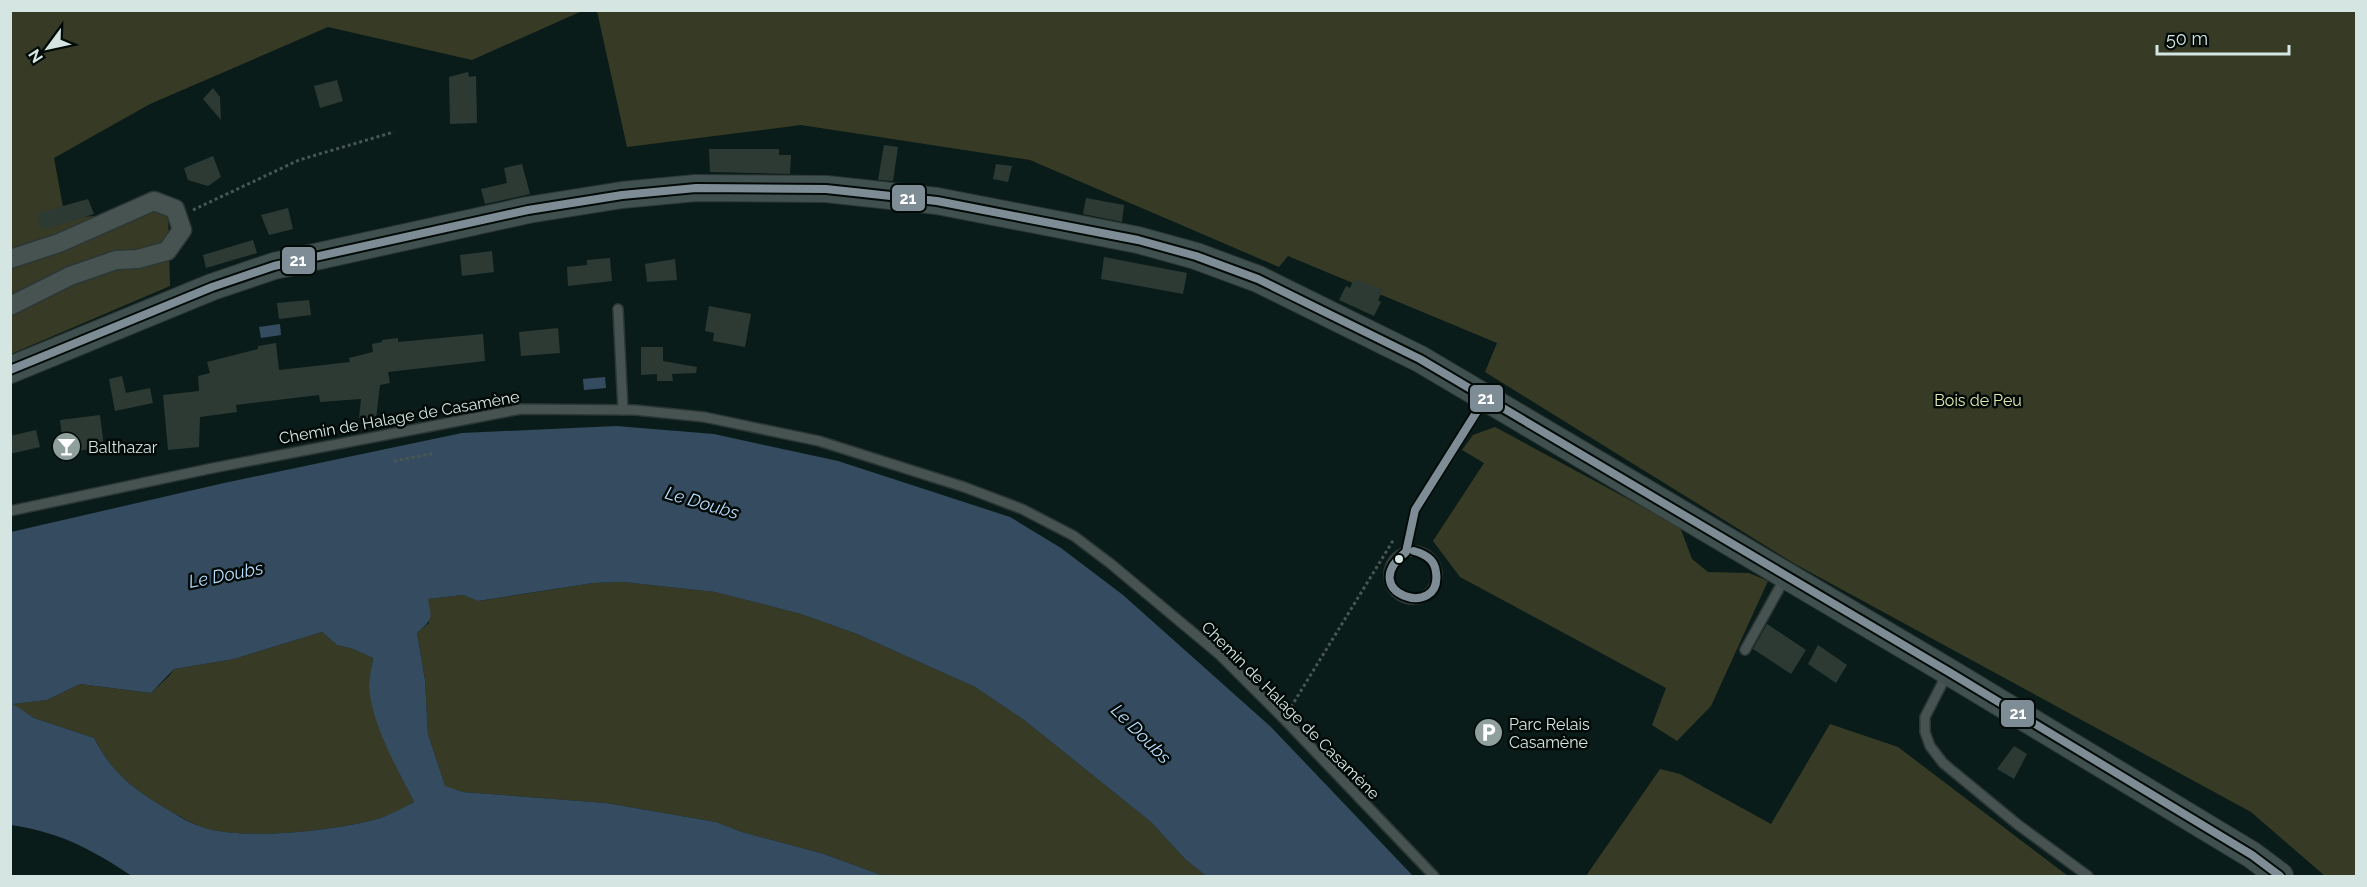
<svg xmlns="http://www.w3.org/2000/svg" width="2367" height="887" viewBox="0 0 2367 887" font-family="Raleway,sans-serif">
<rect width="100%" height="100%" fill="#0a1c19"/>
<g fill="#373b26">
<polygon points="11,11 582,11 472,60 328,27 150,104 54,158 65,218 168,211 170,286 11,354"/>
<polygon points="597,11 2356,11 2356,876 2325,876 2251,812 1795,564 1485,372 1497,343 1288,256 1279,267 1030,160 801,125 627,147"/>
<polygon points="1495,427 1680,527 1692,559 1708,572 1749,573 1768,581 1711,706 1677,741 1652,725 1666,688 1460,577 1433,541 1484,463 1462,450 1473,435"/>
<polygon points="623,582 715,592 801,614 857,634 975,687 1024,720 1151,822 1185,859 1206,876 884,876 824,854 742,832 716,822 606,803 463,792 445,787 428,734 425,680 417,633 429,623 428,599 463,595 479,601 593,583"/>
<path d="M 322,632 L 337,645 L 353,649 L 373,658 L 369,684 L 385,742 L 414,802 C 404,807 393,814 381,818 C 341,830 249,840 209,829 C 196,826 183,818 172,812 C 136,791 113,775 94,738 L 34,718 L 12,704 L 47,700 L 80,684 L 151,693 L 170,675 L 174,669 L 234,659 Z"/>
<polygon points="1830,724 1898,747 2068,876 1586,876 1660,769 1680,774 1771,824"/>
</g>
<g fill="#354c60" fill-rule="evenodd">
<polygon points="280,324 281,335 261,338 259,327"/>
<polygon points="605,377 606,388 584,390 583,379"/>
<path d="M 616,426 L 714,434 L 838,461 L 1010,517 L 1061,548 L 1123,595 L 1271,727 L 1413,876 L 1206,876 L 1185,859 L 1151,822 L 1024,720 L 975,687 L 857,634 L 801,614 L 715,592 L 623,582 L 593,583 L 478,601 L 463,595 L 428,599 C 432,619 433,619 417,633 L 425,680 L 428,734 L 445,786 L 463,792 L 606,803 L 716,822 L 742,832 L 824,854 L 884,876 L 132,876 C 89,848 62,833 11,825 L 11,532 L 224,483 L 462,433 ZM 322,632 L 337,645 L 353,649 L 373,658 C 372,667 369,677 369,687 C 373,728 396,765 414,802 C 404,807 392,814 381,818 C 341,830 250,840 209,829 C 196,826 183,819 172,812 C 136,791 113,775 94,738 L 34,718 L 13,704 L 47,700 L 80,684 L 151,693 L 174,669 L 234,659 Z"/>
</g>
<g fill="#2d3a34">
<polygon points="468,72 469,77 476,76 477,123 450,124 449,77"/>
<polygon points="337,80 343,101 320,108 314,86"/>
<polygon points="213,88 220,97 221,120 203,99"/>
<polygon points="884,145 898,147 893,181 878,180"/>
<polygon points="709,149 779,149 779,155 791,155 790,174 710,172"/>
<polygon points="213,156 221,177 208,186 188,180 184,168"/>
<polygon points="522,164 530,194 485,204 481,189 507,183 504,168"/>
<polygon points="996,164 1012,166 1008,182 993,179"/>
<polygon points="1086,198 1124,205 1122,222 1083,214"/>
<polygon points="88,199 94,214 44,230 43,226 40,228 38,213"/>
<polygon points="288,208 293,229 269,235 261,215"/>
<polygon points="253,240 257,253 206,268 203,255"/>
<polygon points="492,251 494,272 462,276 460,255"/>
<polygon points="1104,257 1187,273 1183,294 1101,279"/>
<polygon points="610,258 612,281 568,286 567,267 587,265 587,260"/>
<polygon points="675,259 677,280 647,282 645,264"/>
<polygon points="1354,279 1383,290 1378,300 1381,302 1374,316 1339,300 1346,286 1350,288"/>
<polygon points="309,300 311,315 279,319 277,303"/>
<polygon points="709,306 751,314 745,347 713,341 714,333 705,331"/>
<polygon points="558,328 560,353 521,356 519,332"/>
<polygon points="483,334 485,361 388,372 390,383 380,385 376,419 359,418 361,399 320,402 319,395 236,405 237,412 200,417 199,447 168,450 163,395 199,391 198,376 210,373 207,362 258,349 258,346 276,343 279,370 350,362 349,358 373,352 372,344 382,342 382,340 398,338 398,342"/>
<polygon points="641,347 663,347 663,361 697,367 696,373 672,374 673,381 657,381 657,374 641,375"/>
<polygon points="122,376 126,393 150,388 153,403 115,411 109,379"/>
<polygon points="100,415 104,447 64,453 60,420"/>
<polygon points="36,430 40,447 10,454 10,436"/>
<polygon points="1767,624 1806,650 1791,674 1753,649"/>
<polygon points="1818,645 1847,665 1836,683 1808,664"/>
<polygon points="2014,746 2027,754 2014,779 1997,769"/>
</g>
<g fill="none" stroke-linecap="round" stroke-linejoin="round">
<defs>
<g id="service">
<polyline points="618,309 623,410"/>
<polyline points="10,511 213,468 521,409 635,410 704,417 819,441 964,487 1022,509 1074,536 1111,564 1220,655 1284,719 1434,876"/>
<circle cx="1413" cy="575" r="24"/>
<polyline points="1406,552 1415,510 1485,399"/>
<polyline points="1745,650 1785,578"/>
<polyline points="1947,674 1925,717 1925,732 1930,746 1943,763 2017,824 2088,876"/>
</g>
<polyline id="minor" points="10,259 59,243 154,201 175,209 182,230 167,251 138,259 116,260 70,276 10,306"/>
<polyline id="secondary" points="10,370 212,287 274,266 528,210 622,195 696,188 826,189 937,201 1138,240 1196,256 1258,279 1420,359 1949,672 2252,855 2280,876"/>
</defs>
<use href="#service" stroke="#2c3735" stroke-width="12"/>
<use href="#minor" stroke="#2c3735" stroke-width="21"/>
<use href="#secondary" stroke="#2c3735" stroke-width="28"/>
<g stroke="#4a5653" stroke-width="3" stroke-dasharray="3 3" stroke-linecap="butt">
<polyline points="193,210 299,160 394,132"/>
<polyline points="394,461 435,453"/>
<polyline points="1291,707 1394,539"/>
</g>
<use href="#service" stroke="#465350" stroke-width="9"/>
<use href="#minor" stroke="#465350" stroke-width="18"/>
<use href="#secondary" stroke="#40504f" stroke-width="26"/>
<defs>
<g id="bus-1">
<polyline points="10,370 212,287 274,266 528,210 622,195 696,188 826,189 937,201 1138,240 1196,256 1258,279 1420,359 1949,672 2252,855 2280,876"/>
<path d="M 1414,551 C 1425,554 1435,560 1436,572 C 1443,621 1354,593 1406,552 L 1415,510 L 1486,397"/>
</g>
</defs>
<use href="#bus-1" stroke="#010a07" stroke-width="12"/>
<use href="#bus-1" stroke="#7e8d95" stroke-width="8"/>
</g>
<defs>
<symbol id="bar-disc" viewBox="-11 -11 22 22"><circle r="9.5" fill="#8e9f9c" stroke="#010a07"/><path d="M-6-5H6L.8 .8V4.5H3.5V6h-7V4.5H-.8V.8Z" fill="#fff"/></symbol>
<symbol id="parking-disc" viewBox="-11 -11 22 22"><circle r="9.5" fill="#8e9f9c" stroke="#010a07"/><path d="M-3.5-5.5H1a3.5 3.5 0 0 1 0 7H-1V5.5H-3.5ZM-1-3.4V-.6H.8a1.4 1.4 0 0 0 0-2.8Z" fill="#fff"/></symbol>
</defs>
<g fill-rule="evenodd">
<use href="#bar-disc" x="50" y="430" width="33" height="33"/>
<use href="#parking-disc" x="1472" y="716" width="33" height="33"/>
</g>
<circle fill="#d5e6e2" stroke="#010a07" stroke-width="2" cx="1399" cy="559" r="5"/>
<g text-anchor="middle" stroke-width="5" stroke-linejoin="round" paint-order="stroke">
<g font-size="16" fill="#e3e8ad" stroke="#010a07">
<text x="1978" y="406">Bois de Peu</text>
</g>
<g font-size="16" fill="#d5e6e2" stroke="#010a07">
<text transform="translate(399 417) rotate(-10)" y="6">Chemin de Halage de Casamène</text>
<text transform="translate(1291 710) rotate(45)" y="6">Chemin de Halage de Casamène</text>
</g>
<g font-size="16" fill="#d5e6e2" stroke="#010a07" text-anchor="start">
<text x="88" y="453">Balthazar</text>
<text x="1509" y="730">Parc Relais<tspan x="1509" dy="18">Casamène</tspan></text>
</g>
<g font-size="18" font-style="italic" fill="#b7dcfe" stroke="#010a07">
<text transform="translate(702 503) rotate(16)" y="6">Le Doubs</text>
<text transform="translate(226 575) rotate(-11)" y="6">Le Doubs</text>
<text transform="translate(1141 734) rotate(45)" y="6">Le Doubs</text>
</g>
</g>
<g stroke="#010a07" stroke-width="2">
<rect x="891" y="184" width="35" height="28" rx="6" fill="#7e8d95"/>
<rect x="281" y="246" width="35" height="29" rx="6" fill="#7e8d95"/>
<rect x="1469" y="384" width="35" height="29" rx="6" fill="#7e8d95"/>
<rect x="2000" y="699" width="35" height="29" rx="6" fill="#7e8d95"/>
</g>
<g font-size="16" text-anchor="middle" font-weight="bold" fill="#fff">
<text x="908" y="204">21</text>
<text x="298" y="266">21</text>
<text x="1486" y="404">21</text>
<text x="2018" y="719">21</text>
</g>
<rect width="2367" height="887" fill="none" stroke="#d5e6e2" stroke-width="24"/>
<g transform="translate(48 48) rotate(237)" stroke="#010a07" stroke-width="4.5" paint-order="stroke">
<path d="M0-4.5L10 22L0 15L-10 22Z" fill="#d5e6e2"/>
<text y="-9" font-size="16" font-weight="bold" text-anchor="middle" fill="#d5e6e2">N</text>
</g>
<path d="M2157 45v9h132v-9" fill="none" stroke="#d5e6e2" stroke-width="3"/>
<text x="2166" y="45" font-size="18" fill="#d5e6e2" stroke="#010a07" stroke-width="4.5" paint-order="stroke">50 m</text>
</svg>
